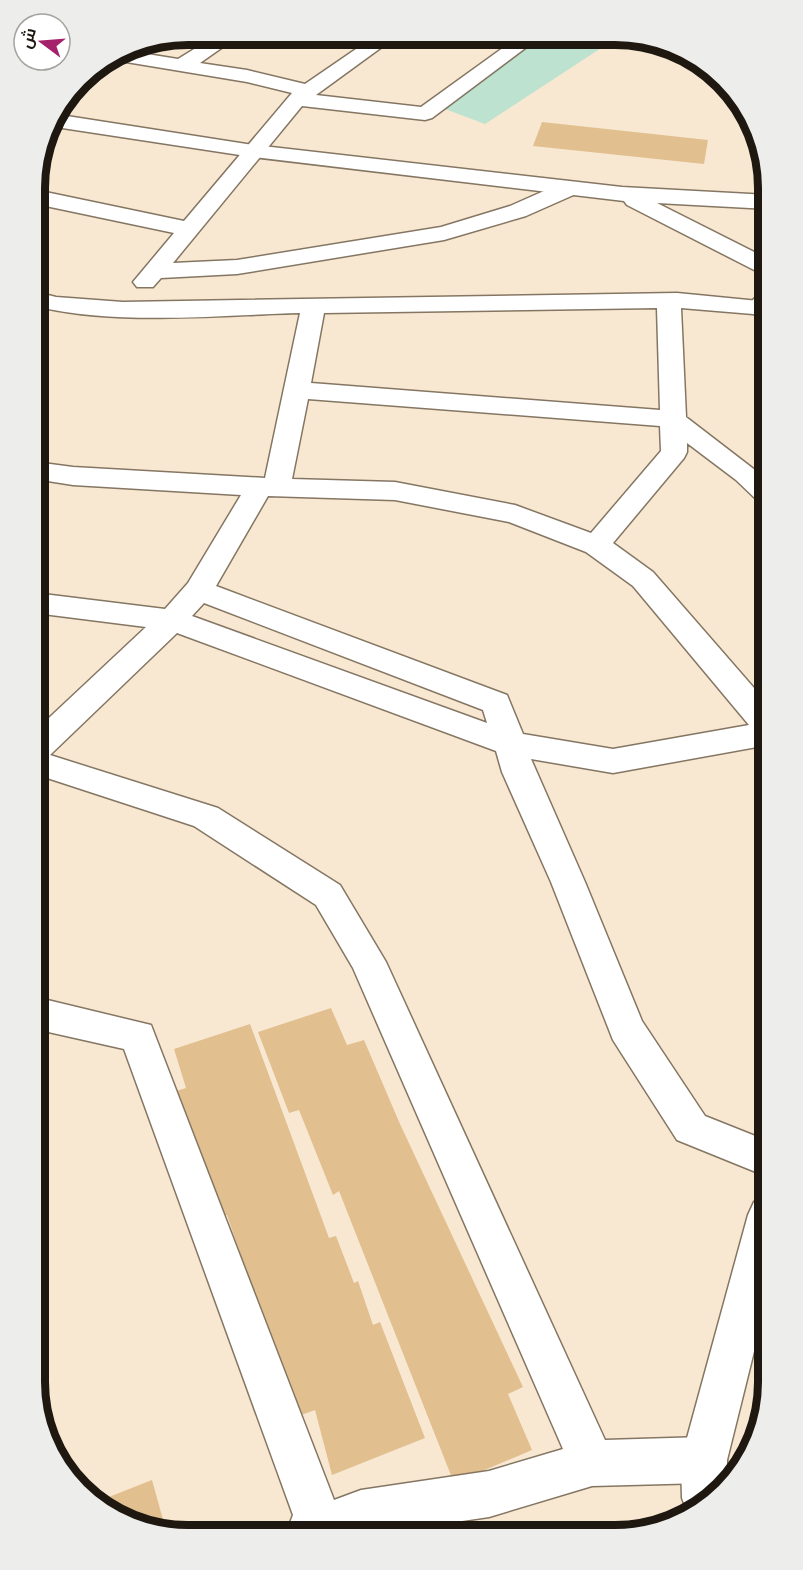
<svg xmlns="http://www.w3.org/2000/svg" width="803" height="1570" viewBox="0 0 803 1570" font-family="'Times New Roman',Cairo,serif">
<rect width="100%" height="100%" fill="#f8e8d2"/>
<g fill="#bde2cf">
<polygon points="537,37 618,37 485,124 445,109"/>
<polygon points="768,1351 768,1393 746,1452 746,1430"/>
</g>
<g fill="#e1bf8f">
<polygon points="542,122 708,140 704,164 533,146"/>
<polygon points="331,1008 347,1045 364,1040 400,1124 523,1387 508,1394 532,1450 454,1483 339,1191 333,1195 299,1110 289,1113 258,1032"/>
<polygon points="250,1024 329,1238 336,1236 354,1283 358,1281 373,1325 380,1322 425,1438 332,1475 315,1410 296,1417 227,1215 218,1219 170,1093 186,1088 174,1049"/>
<polygon points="152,1480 167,1534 96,1502"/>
</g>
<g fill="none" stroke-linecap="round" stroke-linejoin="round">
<defs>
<g id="minor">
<polygon points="217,35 240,35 200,63 247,70 305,84 375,36 397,36 316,95 421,107 518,37 540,37 432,118 425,120 302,106 173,263 237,260 441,227 510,206 562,183 578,183 581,188 578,193 526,216 444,240 237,274 161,278 153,287 137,287 133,282 174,233 36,204 36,190 184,221 292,93 247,82 108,59 122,50 178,59"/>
<path d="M 36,292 L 56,297 L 123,302 L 677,293 L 768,302 L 768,319 L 753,314 L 681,308 L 686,417 L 768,480 L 768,504 L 758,501 L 736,480 L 687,443 L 687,452 L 684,458 L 613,543 L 653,572 L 768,704 L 768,745 L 613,773 L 531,759 L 585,882 L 642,1021 L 705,1116 L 768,1141 L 768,1177 L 677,1140 L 613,1040 L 551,882 L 502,772 L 496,751 L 177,633 L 50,755 L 218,808 L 340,885 L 386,962 L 605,1440 L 704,1437 L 720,1444 L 727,1460 L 720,1476 L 704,1483 L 592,1486 L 489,1517 L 395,1531 L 286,1533 L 293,1515 L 124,1049 L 35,1029 L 35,997 L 151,1025 L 334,1500 L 361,1490 L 489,1471 L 563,1449 L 353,968 L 316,905 L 194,826 L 35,774 L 35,731 L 146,627 L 35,613 L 35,593 L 165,609 L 188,583 L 241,495 L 73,485 L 35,479 L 35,462 L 73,467 L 265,478 L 300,313 C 219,315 113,326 36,306 ZM 657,308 L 660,410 L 311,383 L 324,313 ZM 308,399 L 660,426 L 661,451 L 591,533 L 515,505 L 395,482 L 292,479 ZM 268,496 L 395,500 L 509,522 L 586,552 L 633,586 L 749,725 L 613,749 L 523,734 L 507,695 L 216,586 ZM 204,603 L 483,710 L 487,723 L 192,616 Z"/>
</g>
<g id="tertiary">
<polygon points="54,114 253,145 622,187 768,195 768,209 657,203 768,259 768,275 760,273 627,205 624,201 253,157 49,126"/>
<path d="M 768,292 L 768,311 L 759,314 L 750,312 L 747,307 C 753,299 758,294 768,292 Z"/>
<polygon points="768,1196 768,1295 727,1460 727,1482 687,1511 682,1498 681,1460 748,1215 754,1202"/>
</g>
</defs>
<use href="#minor" stroke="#847662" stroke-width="3"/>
<use href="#tertiary" stroke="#847662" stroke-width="3"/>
<use href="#minor" fill="#fff" fill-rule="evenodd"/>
<use href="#tertiary" fill="#fff" fill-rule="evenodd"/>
</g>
<path d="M0 0H803V1570H0ZM188 45H615A143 143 0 0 1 758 188V1382A143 143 0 0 1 615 1525H188A143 143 0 0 1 45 1382V188A143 143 0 0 1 188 45Z" fill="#ededec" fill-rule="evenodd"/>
<path fill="none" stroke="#1e1811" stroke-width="8" d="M188 45H615A143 143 0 0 1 758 188V1382A143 143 0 0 1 615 1525H188A143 143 0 0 1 45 1382V188A143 143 0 0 1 188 45Z"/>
<g transform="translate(42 42) rotate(286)"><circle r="28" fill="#ffffff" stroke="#a5a3a0" stroke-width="1.5"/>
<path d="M0-4.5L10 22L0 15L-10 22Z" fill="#a6216c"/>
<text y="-9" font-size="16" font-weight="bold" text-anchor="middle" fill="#1e1811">ش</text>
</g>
</svg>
